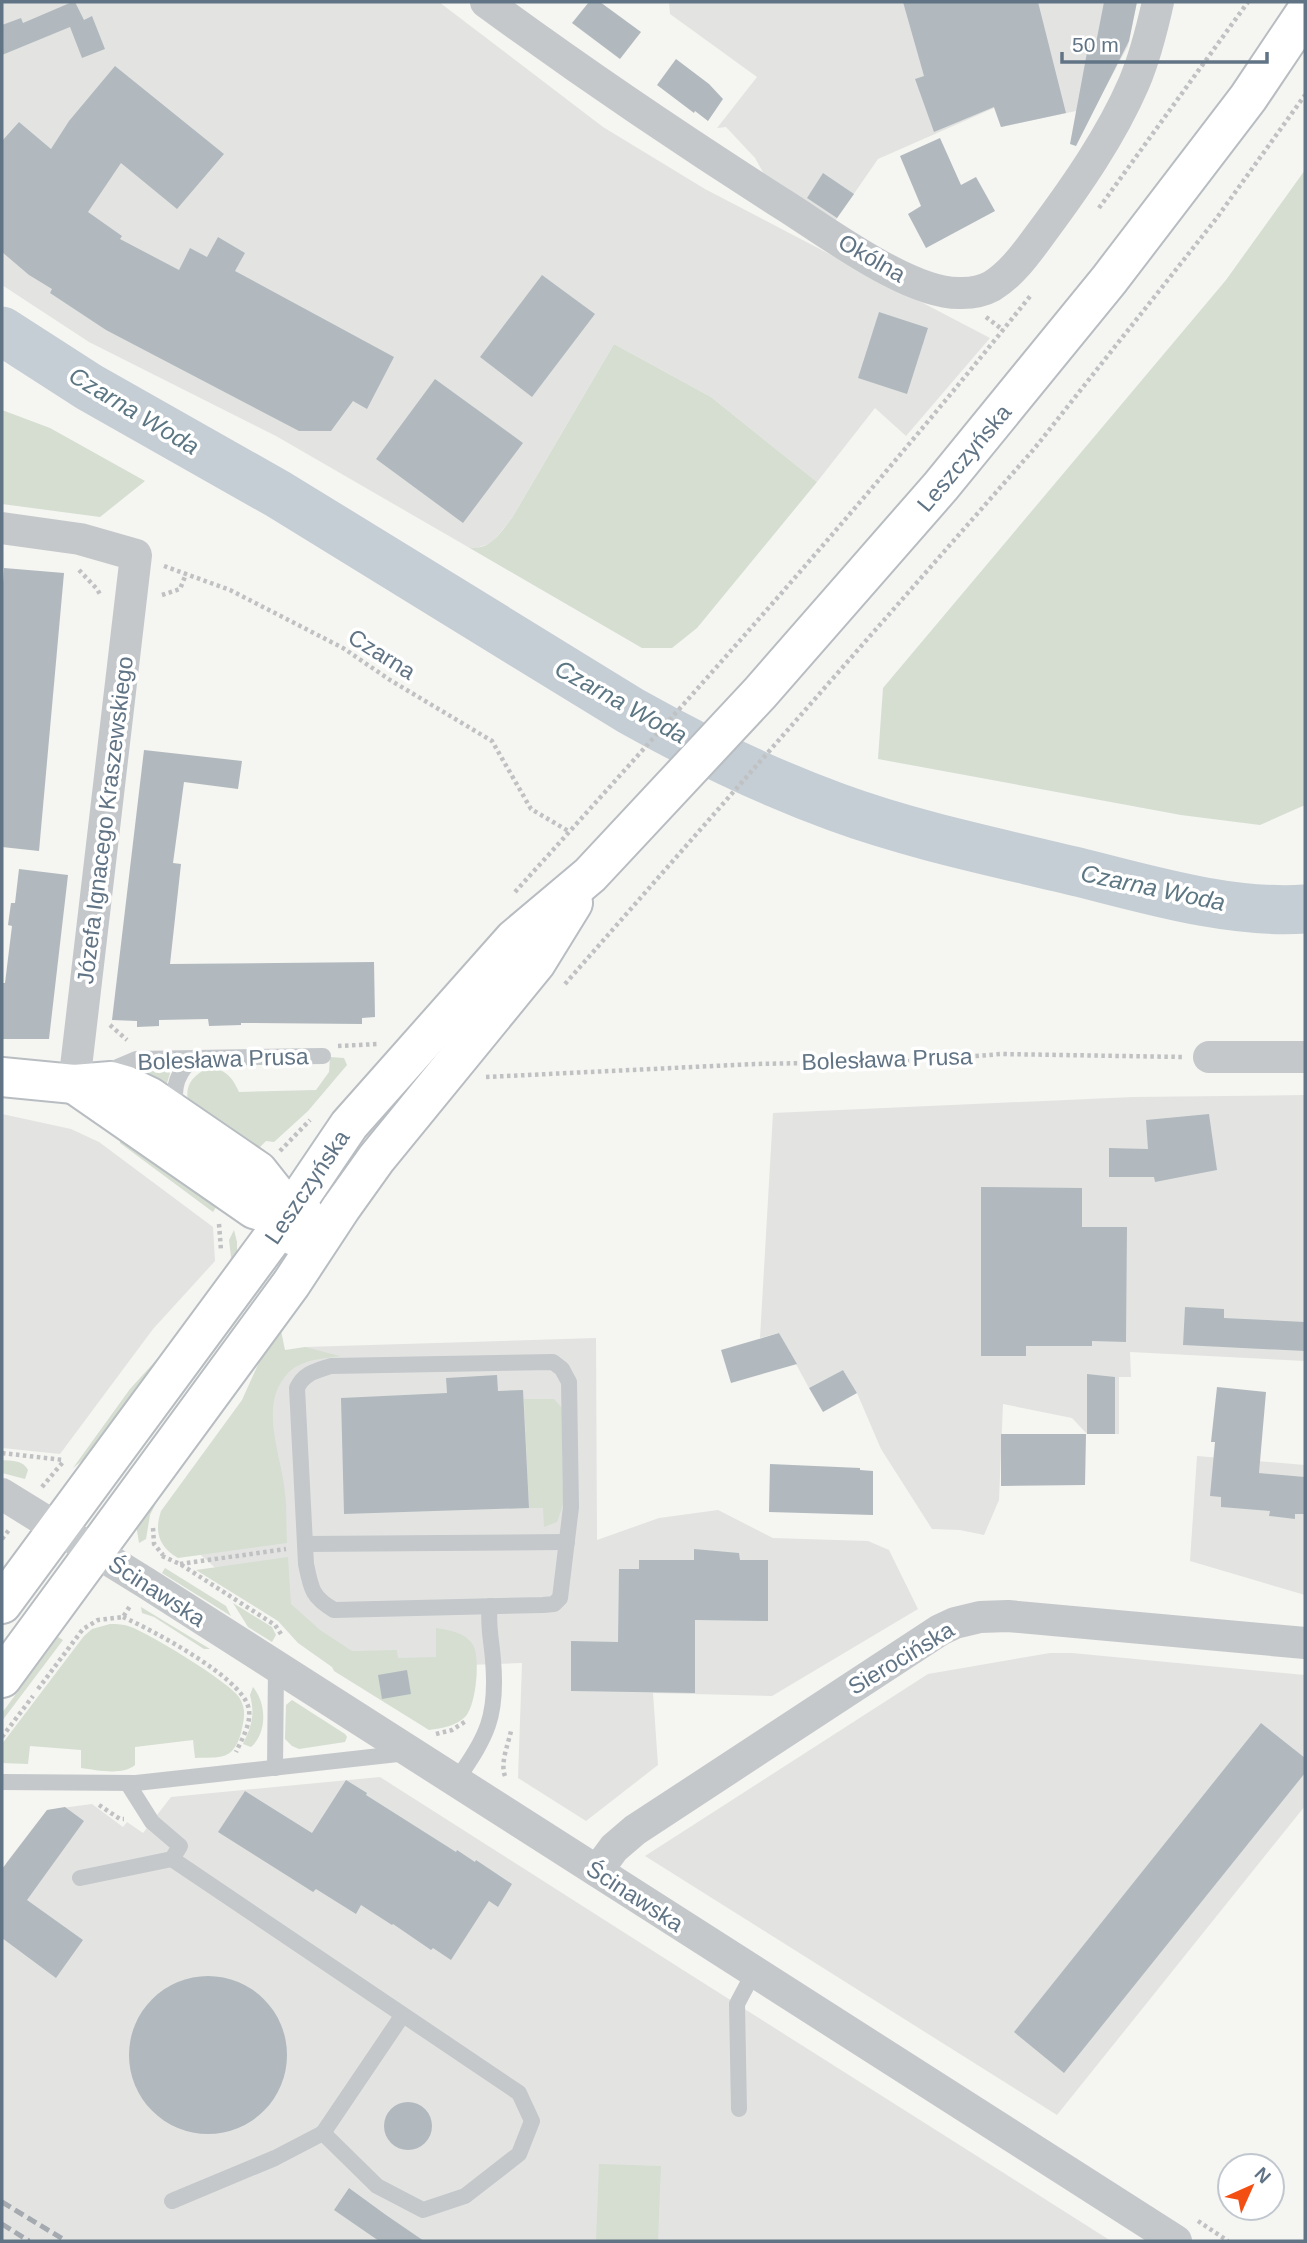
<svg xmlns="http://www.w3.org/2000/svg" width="1307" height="2243" viewBox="0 0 1307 2243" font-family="Arial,sans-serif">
<rect width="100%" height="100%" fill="#f5f5f1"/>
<g fill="#e3e4e2">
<polygon points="2,2 439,2 603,127 705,189 990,338 906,436 875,408 817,482 711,397 614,344 512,518 492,543 476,548 468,547 276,436 89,342 2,285"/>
<polygon points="669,2 1137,2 1128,46 1095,107 1001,127 994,108 878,159 833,224 764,174 755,158 726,127 717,128 757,77 670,14"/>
<polygon points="1305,1095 1305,1361 1130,1352 1131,1377 1119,1377 1119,1434 1087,1434 1072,1418 1003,1404 999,1500 984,1535 960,1530 932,1529 881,1449 857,1393 843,1370 809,1388 779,1333 760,1338 773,1113 1133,1097"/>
<polygon points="2,1114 71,1129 99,1142 213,1227 215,1261 153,1329 60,1454 2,1448"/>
<polygon points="596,1338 597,1540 659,1518 718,1510 773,1538 868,1541 889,1550 918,1609 772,1696 653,1693 658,1765 586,1821 518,1778 522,1663 359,1669 221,1573 167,1525 283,1368 305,1347"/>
<polygon points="1197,1456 1305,1465 1305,1595 1190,1561"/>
<polygon points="1050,1653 1072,1653 1305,1675 1305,1806 1057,2115 645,1856 928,1674"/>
<polygon points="380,1777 683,1970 1111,2241 2,2241 2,1885 15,1870 6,1863 47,1810 92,1804 123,1827 127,1822 143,1833 171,1797"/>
</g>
<g fill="#d5ded1">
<polygon points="1305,170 1305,805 1260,825 1181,815 878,759 883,688 1226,280"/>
<path d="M 614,344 L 711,397 L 817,482 L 697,628 L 672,648 L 642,648 L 468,547 C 490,552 500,533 512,518 Z"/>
<polygon points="2,410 50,428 145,481 100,517 2,504"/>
<path d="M 330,1057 L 344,1058 L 347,1065 L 308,1111 L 274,1142 L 266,1141 L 258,1149 L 188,1102 C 185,1085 192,1076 208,1068 C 225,1069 232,1076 239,1092 L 316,1090 L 329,1072 Z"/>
<polygon points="132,1069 167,1069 170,1073 165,1090"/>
<polygon points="121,1138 218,1204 213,1212 120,1143"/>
<polygon points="234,1230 237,1242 237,1264 227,1287 155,1367 85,1458 73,1468 130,1389 218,1292 228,1272 231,1257 229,1240"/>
<path d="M 280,1326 L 285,1350 L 305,1347 L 340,1356 C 323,1359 303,1359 289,1372 C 257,1404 282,1456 285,1493 C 287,1510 286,1526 287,1543 L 178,1558 C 159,1547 154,1532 161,1511 L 242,1400 L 266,1347 Z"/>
<polygon points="241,1383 234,1396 158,1499 150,1515 146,1539 139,1543 136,1524"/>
<polygon points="524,1399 554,1399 562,1408 563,1505 557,1522 544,1527 543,1508 529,1508"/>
<path d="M 2,1460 C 12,1461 23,1460 28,1470 L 25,1479 L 2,1473 Z"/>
<path d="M 288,1557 L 291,1604 L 320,1630 L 352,1651 L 397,1650 L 398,1658 L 436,1657 L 436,1628 C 449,1630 468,1633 474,1647 C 480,1661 476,1706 465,1717 C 456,1726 442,1728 429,1730 L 334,1671 L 332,1667 L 298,1643 L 278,1621 L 196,1570 Z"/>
<polygon points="165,1568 226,1606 231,1616 162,1573"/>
<polygon points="233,1603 272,1627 276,1635 272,1642 248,1627"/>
<polygon points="141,1607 210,1649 204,1649 154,1617 142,1613"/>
<path d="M 110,1624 C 117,1624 124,1624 131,1627 C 150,1634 229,1682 239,1697 C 247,1710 244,1719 241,1733 C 233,1761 220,1757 195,1758 L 193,1740 L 135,1747 L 135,1765 C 122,1776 97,1770 81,1768 L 81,1750 L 30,1746 L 28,1764 L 2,1763 L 2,1744 L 84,1636 L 92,1629 Z"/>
<polygon points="58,1637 63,1640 2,1721 2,1713"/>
<path d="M 253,1687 C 267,1704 267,1733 251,1747 L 243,1744 C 252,1726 255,1714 250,1695 Z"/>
<polygon points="292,1700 345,1734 347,1737 345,1742 299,1749 292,1746 285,1739 286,1705"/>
<polygon points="599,2164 661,2166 658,2241 596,2241"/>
</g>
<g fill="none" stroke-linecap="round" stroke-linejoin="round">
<path stroke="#c5ced4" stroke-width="49" d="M 2,331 L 89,387 L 278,494 L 631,711 C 697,748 765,781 836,807 C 915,836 1000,853 1082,873 C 1153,891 1232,914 1305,909"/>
</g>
<g fill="#b1b9be">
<polygon points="72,2 75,2 84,20 92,16 105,49 82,58 70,27 2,55 2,25 21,18 23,23"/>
<polygon points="589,2 600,2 641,32 620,59 572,23"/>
<polygon points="903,2 1038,2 1066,113 1001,127 994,107 934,132 915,79 924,76"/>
<polygon points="1104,2 1137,2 1129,41 1076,146 1070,144 1088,47 1095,48"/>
<polygon points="676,59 709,84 723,99 708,121 695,111 694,113 657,85"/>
<polygon points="115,66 224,154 177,209 121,163 88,212 122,236 120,239 179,270 190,248 207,257 218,237 245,253 235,271 394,357 367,409 353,401 331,431 299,431 106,330 50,293 52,289 29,275 2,252 2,141 19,122 51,149 69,121"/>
<polygon points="940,138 961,185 976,177 995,211 926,248 908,214 921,206 900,156"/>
<polygon points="823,173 854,194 837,218 807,198"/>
<polygon points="542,275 595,314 532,397 480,357"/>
<polygon points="879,312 928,328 907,394 858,378"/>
<polygon points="435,379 523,443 463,523 376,459"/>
<polygon points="4,568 64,573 39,851 2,847 2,599"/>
<polygon points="144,750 242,761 238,789 184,782 173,863 181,864 170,964 374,962 375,1017 362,1018 362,1024 241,1023 241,1025 209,1026 208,1019 159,1020 159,1026 137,1027 137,1021 112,1020"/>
<polygon points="19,869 68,875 49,1039 2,1039 2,983 5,983 12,926 8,925 11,903 15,903"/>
<polygon points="1209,1114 1217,1170 1155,1182 1154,1177 1109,1177 1109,1148 1148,1149 1146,1120"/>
<polygon points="981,1187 1082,1188 1082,1227 1127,1227 1126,1342 1092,1341 1092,1346 1026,1346 1026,1356 981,1356"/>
<polygon points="1185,1307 1224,1309 1224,1318 1305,1322 1305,1351 1183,1345"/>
<polygon points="779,1333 797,1364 731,1383 721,1350"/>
<polygon points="843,1370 857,1393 823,1412 809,1388"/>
<polygon points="1087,1374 1115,1377 1115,1434 1087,1434"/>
<polygon points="497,1375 498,1391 523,1390 529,1508 344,1514 341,1398 447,1393 446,1378"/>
<polygon points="1217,1387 1266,1392 1259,1473 1305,1477 1305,1514 1295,1514 1295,1519 1269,1516 1270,1511 1221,1507 1221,1497 1210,1496 1215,1442 1211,1442"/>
<polygon points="1001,1434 1086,1434 1085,1485 1001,1486"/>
<polygon points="770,1464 860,1468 860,1470 873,1471 873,1515 769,1512"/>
<polygon points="694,1549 739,1553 740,1560 768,1560 768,1621 695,1620 695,1693 571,1691 571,1641 618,1642 619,1569 639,1569 639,1560 694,1560"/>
<polygon points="407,1670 411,1694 382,1699 378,1675"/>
<polygon points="1261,1723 1305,1758 1305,1773 1064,2073 1014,2032"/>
<polygon points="346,1780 367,1793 366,1795 456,1852 457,1850 475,1862 476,1860 512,1884 498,1907 489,1901 451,1960 433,1948 431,1950 393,1924 392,1925 361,1905 356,1914 316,1889 313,1892 218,1832 245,1791 312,1833"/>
<polygon points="65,1807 84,1821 27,1900 83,1940 56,1978 2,1938 2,1869 47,1810"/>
<circle cx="208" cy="2055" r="79"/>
<circle cx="408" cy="2126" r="24"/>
<polygon points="349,2188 386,2215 424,2241 379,2241 334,2210"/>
</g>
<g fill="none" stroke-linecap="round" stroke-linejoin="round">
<defs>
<g id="secondary">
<polyline points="2,1077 74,1084 111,1081 125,1085 150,1097 258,1171 281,1200 294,1236"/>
<polyline points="74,1084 254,1209 271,1214 305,1215"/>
<polyline points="2,1604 278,1230 349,1125 514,939 590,875 760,693 941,486 1109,280 1248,98 1305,13"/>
<polyline points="2,1678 291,1284 341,1208 376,1159 536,963 573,903"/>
</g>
</defs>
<use href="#secondary" stroke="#b8bdc2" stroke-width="42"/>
<g stroke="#c0c1c3" stroke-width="4.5" stroke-dasharray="3.5 3.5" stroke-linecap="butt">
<polyline points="1099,208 1248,2"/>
<polyline points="986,317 1003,330"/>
<polyline points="164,566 230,590 343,648 390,680 492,741 531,809 570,832"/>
<polyline points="79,570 97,589 101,596"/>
<polyline points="162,595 180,589 186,574"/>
<path d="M 515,892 C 691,697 867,501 1031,295"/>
<polyline points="565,984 1034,449 1216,219 1305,95"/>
<polyline points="110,1025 127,1040"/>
<polyline points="338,1046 378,1044"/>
<polyline points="486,1077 755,1064 915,1061 1001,1054 1183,1057"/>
<polyline points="280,1151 310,1120"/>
<polyline points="219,1224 221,1250"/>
<polyline points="2,1453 63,1460"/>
<polyline points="42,1487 63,1462"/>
<polyline points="153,1528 154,1544 163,1555"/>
<polyline points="2,1539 9,1530"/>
<polyline points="162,1556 180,1564 275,1625 281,1634"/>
<polyline points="180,1564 286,1549"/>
<path d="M 123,1617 C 152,1630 239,1676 248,1706 C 253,1721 242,1739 236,1752"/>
<polyline points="38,1689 83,1629 98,1620 123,1617 130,1606"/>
<polyline points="436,1734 452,1730 466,1721"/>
<polyline points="2,1737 33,1696"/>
<path d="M 505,1776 C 500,1763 508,1745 511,1731"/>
<polyline points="99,1805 120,1819 124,1819"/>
<polyline points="1198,2221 1228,2241"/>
</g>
<g stroke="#c4c8cb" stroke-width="16">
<polyline points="103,1073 136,1059 323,1056"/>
<path d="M 177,1109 C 171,1087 178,1070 196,1057"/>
<path d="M 553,1362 L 562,1369 L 569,1382 L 571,1507 L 560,1598 L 554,1604 L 543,1605 L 334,1610 C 312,1597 311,1589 306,1564 L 297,1388 C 304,1373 316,1371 331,1366 Z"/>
<polyline points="305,1544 567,1542"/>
<polyline points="275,1768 276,1667"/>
<path d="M 456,1781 C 487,1736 498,1717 493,1660 C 492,1643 487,1624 490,1606"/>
<polyline points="2,1782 136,1783 407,1753"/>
<polyline points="80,1878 172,1859 180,1846 152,1822 128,1784"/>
<polyline points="739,2109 737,2004 754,1972"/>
<polyline points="323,2133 402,2016"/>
<polyline points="172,2201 275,2158 323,2133 377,2186 423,2210 465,2196 519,2154 532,2121 519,2093 172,1859"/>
</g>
<g stroke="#c4c8cb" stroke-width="32">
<path d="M 486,2 C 583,73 682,140 784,205 C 827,232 912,296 962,293 C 972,293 983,291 992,286 C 1013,273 1028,251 1042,232 C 1077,185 1111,136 1134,83 C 1145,57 1152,29 1158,2"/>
<polyline points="2,528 80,539 136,555 74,1084"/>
<polyline points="1209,1057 1305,1057"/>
<polyline points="2,1494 146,1583 1176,2241"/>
<polyline points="597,1871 614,1848 635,1830 940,1630 955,1623 980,1617 1008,1616 1305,1643"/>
</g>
<use href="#secondary" stroke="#fff" stroke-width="38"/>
<g stroke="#a4aab0" stroke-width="5" stroke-dasharray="10 5" stroke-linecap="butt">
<polyline points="2,2202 66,2241"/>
<polyline points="2,2224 29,2241"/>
</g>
</g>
<g text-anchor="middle" stroke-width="7" stroke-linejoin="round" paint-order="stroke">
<g font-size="23" fill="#617485" stroke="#fff">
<text transform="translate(872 258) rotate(30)" y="8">Okólna</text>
<text transform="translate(964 458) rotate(-50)" y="8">Leszczyńska</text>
<text transform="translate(382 654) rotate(32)" y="8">Czarna</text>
<text transform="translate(105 820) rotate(-83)" y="8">Józefa Ignacego Kraszewskiego</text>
<text transform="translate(223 1059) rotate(-2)" y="8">Bolesława Prusa</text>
<text transform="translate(887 1059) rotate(-2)" y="8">Bolesława Prusa</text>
<text transform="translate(307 1187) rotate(-56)" y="8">Leszczyńska</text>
<text transform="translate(157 1591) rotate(33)" y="8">Ścinawska</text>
<text transform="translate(901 1658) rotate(-31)" y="8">Sierocińska</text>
<text transform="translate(635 1896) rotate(33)" y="8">Ścinawska</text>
</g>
<g font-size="24" font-style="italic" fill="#5c7783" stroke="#fff">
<text transform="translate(134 411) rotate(31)" y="8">Czarna Woda</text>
<text transform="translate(621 702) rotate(29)" y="8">Czarna Woda</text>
<text transform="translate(1153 888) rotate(12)" y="8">Czarna Woda</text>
</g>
</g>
<rect width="1307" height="2243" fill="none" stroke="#617485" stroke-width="7"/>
<g transform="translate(1251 2187) rotate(45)"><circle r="33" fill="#ffffff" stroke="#c0c7ce" stroke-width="2"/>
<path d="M0-5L12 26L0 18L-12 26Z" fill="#f44f12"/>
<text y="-10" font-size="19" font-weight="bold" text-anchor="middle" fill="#617485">N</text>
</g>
<path d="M1062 52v10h205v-10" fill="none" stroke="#617485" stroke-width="3.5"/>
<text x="1072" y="52" font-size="21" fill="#617485" stroke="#ffffff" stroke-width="5" paint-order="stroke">50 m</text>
</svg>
